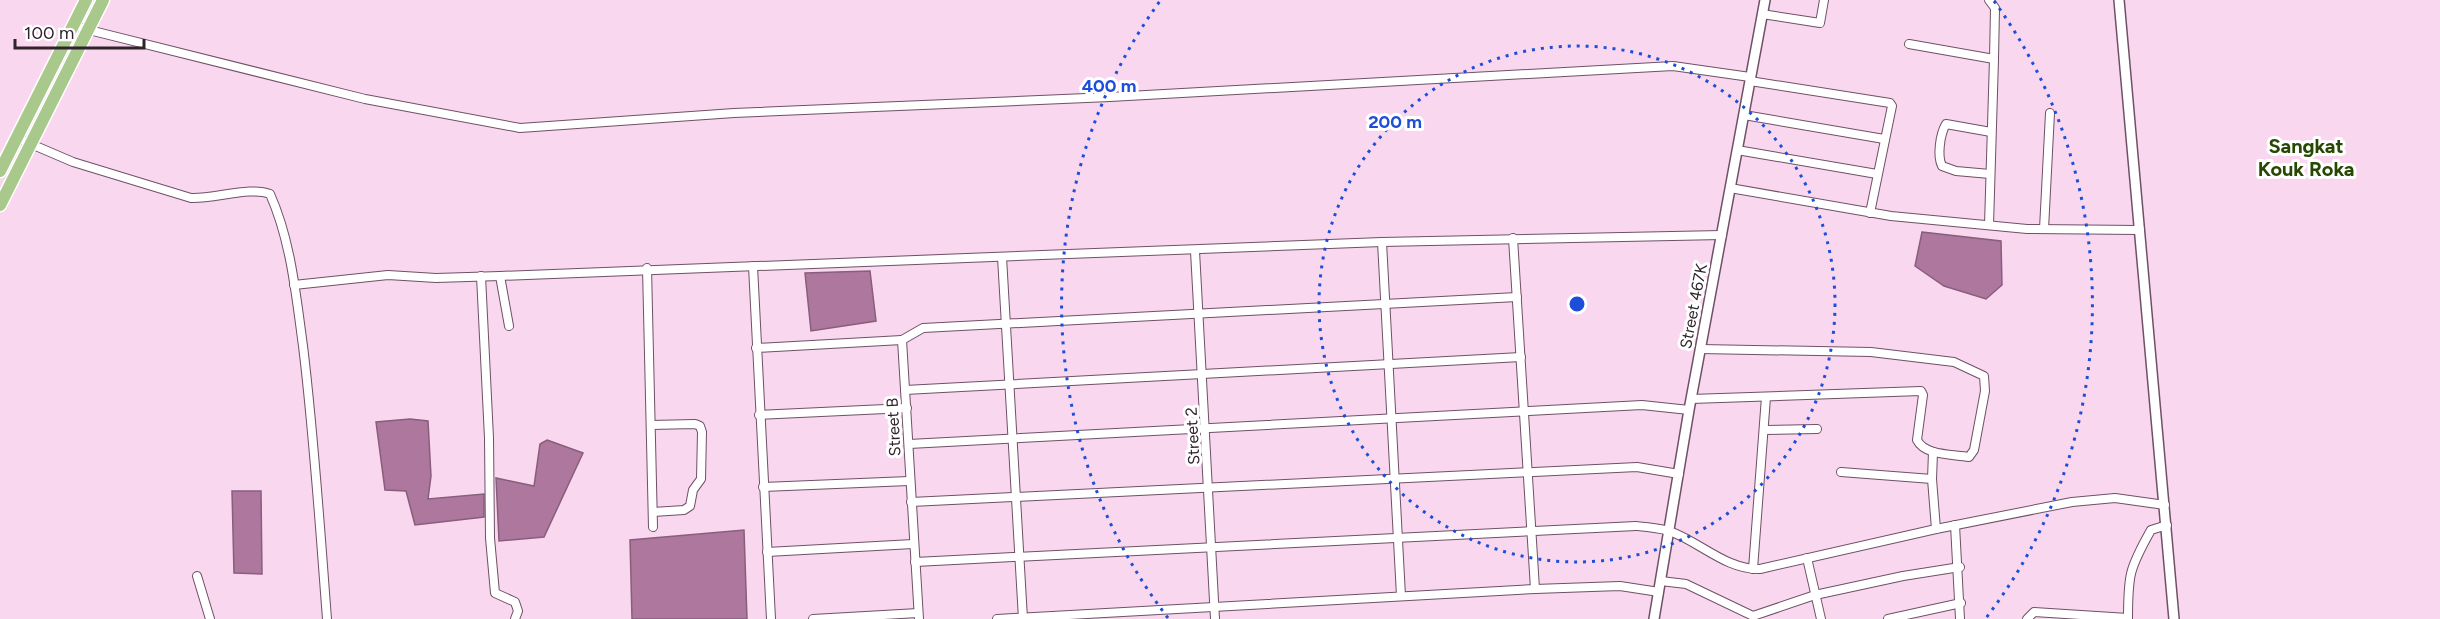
<svg xmlns="http://www.w3.org/2000/svg" width="2440" height="619" viewBox="0 0 2440 619" font-family="Figtree,sans-serif">
<rect width="100%" height="100%" fill="#f9d7ef"/>
<g fill="#ad779e" stroke="#885e7c" stroke-width="1.5">
<polygon points="1922,232 2001,241 2002,285 1986,299 1944,286 1915,266"/>
<polygon points="870,271 876,321 811,331 805,273"/>
<polygon points="410,419 428,421 431,476 428,499 484,494 484,517 415,525 406,491 385,490 376,422"/>
<polygon points="547,440 583,453 544,537 499,541 496,478 534,486 540,444"/>
<polygon points="232,491 261,491 262,574 234,573"/>
<polygon points="744,530 747,619 632,619 630,540"/>
</g>
<g fill="none" stroke-linecap="round" stroke-linejoin="round">
<defs>
<g id="minor">
<polyline points="1762,14 1820,23 1824,0"/>
<polyline points="73,26 365,99 520,128 734,113 1110,97 1673,66 1750,77"/>
<polyline points="1909,44 1994,59 1995,8 1989,0"/>
<polyline points="1750,81 1890,103 1892,106 1870,213"/>
<polyline points="1744,115 1884,139"/>
<path d="M 17,138 L 73,162 L 191,198 C 214,199 252,186 270,194 C 291,241 296,295 303,346 C 314,436 320,528 327,619"/>
<polyline points="1737,150 1877,174"/>
<path d="M 1990,174 L 1956,171 L 1942,166 C 1937,156 1940,134 1946,124 L 1991,132"/>
<polyline points="1730,188 1891,216 2027,229 2140,230"/>
<polyline points="1989,225 1994,59"/>
<polyline points="2044,229 2050,113"/>
<polyline points="1513,238 1535,589"/>
<polyline points="1382,242 1401,596"/>
<polyline points="1195,251 1215,619"/>
<polyline points="1002,257 1023,619"/>
<polyline points="753,266 771,619"/>
<polyline points="647,268 653,527"/>
<polyline points="481,276 489,438 490,538 495,593 515,602 518,611 515,619"/>
<polyline points="500,276 509,326"/>
<polyline points="294,285 388,275 436,278 500,276 1382,242 1722,235"/>
<polyline points="902,340 923,328 1517,297"/>
<polyline points="902,340 919,619"/>
<polyline points="756,348 902,340"/>
<polyline points="905,390 1521,357"/>
<path d="M 1691,399 L 1921,391 L 1923,395 L 1917,440 C 1925,456 1953,454 1969,457 L 1974,450 L 1985,391 L 1984,376 L 1954,362 L 1871,352 L 1700,349"/>
<polyline points="759,415 907,408"/>
<polyline points="651,425 695,424 700,426 702,432 701,479 693,490 690,506 684,510 653,512"/>
<polyline points="1764,430 1817,429"/>
<polyline points="909,444 1642,405 1689,410"/>
<polyline points="1841,472 1932,479 1936,529"/>
<polyline points="1932,479 1933,452"/>
<polyline points="763,487 909,481"/>
<polyline points="911,502 1637,467 1679,474"/>
<polyline points="1955,525 1960,619"/>
<polyline points="767,552 913,544"/>
<polyline points="1807,558 1821,619"/>
<path d="M 915,562 L 1636,526 C 1647,527 1659,528 1669,531 C 1699,541 1726,570 1760,569 L 1936,529 L 2072,502 L 2115,498 L 2165,505"/>
<polyline points="1753,569 1766,397"/>
<polyline points="197,576 210,619"/>
<polyline points="1661,581 1686,584 1753,616 1815,595 1903,576 1960,567"/>
<polyline points="813,619 918,613"/>
<polyline points="997,619 1535,589 1620,586 1659,592"/>
<polyline points="1888,619 1961,603"/>
<polyline points="2027,619 2034,612 2128,618"/>
<path d="M 2128,619 C 2128,575 2129,569 2151,530 L 2167,525"/>
</g>
<g id="tertiary">
<polyline points="2119,0 2174,619"/>
<polyline points="1654,619 1689,410 1765,0"/>
</g>
<g id="primary">
<polyline points="0,171 86,0"/>
<polyline points="0,205 103,0"/>
</g>
</defs>
<use href="#minor" stroke="#6e5166" stroke-width="10"/>
<use href="#tertiary" stroke="#6e5166" stroke-width="12"/>
<use href="#primary" stroke="#fff" stroke-width="15"/>
<use href="#minor" stroke="#fff" stroke-width="8"/>
<use href="#tertiary" stroke="#fff" stroke-width="9"/>
<use href="#primary" stroke="#a8c98b" stroke-width="12"/>
</g>
<g fill="none" stroke="#1d4ed8" stroke-width="3" stroke-dasharray="3 6">
<circle cx="1577" cy="304" r="258"/>
<path d="M1168 618A516 516 0 0 1 1160 1M1994 1A516 516 0 0 1 1986 618"/>
</g>
<g text-anchor="middle" stroke-width="6" stroke-linejoin="round" paint-order="stroke">
<g font-size="16" fill="#30232c" stroke="#fff">
<text transform="translate(1693 306) rotate(-79)" y="6">Street 467K</text>
<text transform="translate(893 427) rotate(-93)" y="6">Street B</text>
<text transform="translate(1192 436) rotate(-93)" y="6">Street 2</text>
</g>
<g font-size="20" font-weight="bold" fill="#274802" stroke="#fff">
<text x="2306" y="153">Sangkat<tspan x="2306" dy="23">Kouk Roka</tspan></text>
</g>
</g>
<circle cx="1577" cy="304" r="9" fill="#1d4ed8" stroke="#fff" stroke-width="3"/>
<g font-size="18" text-anchor="middle" font-weight="bold" fill="#1d4ed8" stroke="#fff" stroke-width="6" stroke-linejoin="round" paint-order="stroke">
<text x="1109" y="92">400 m</text>
<text x="1395" y="128">200 m</text>
</g>
<path d="M15 39v9h129v-9" fill="none" stroke="#30232c" stroke-width="3"/>
<text x="24" y="39" font-size="18" fill="#30232c" stroke="#ffffff" stroke-width="4.5" paint-order="stroke">100 m</text>
</svg>
